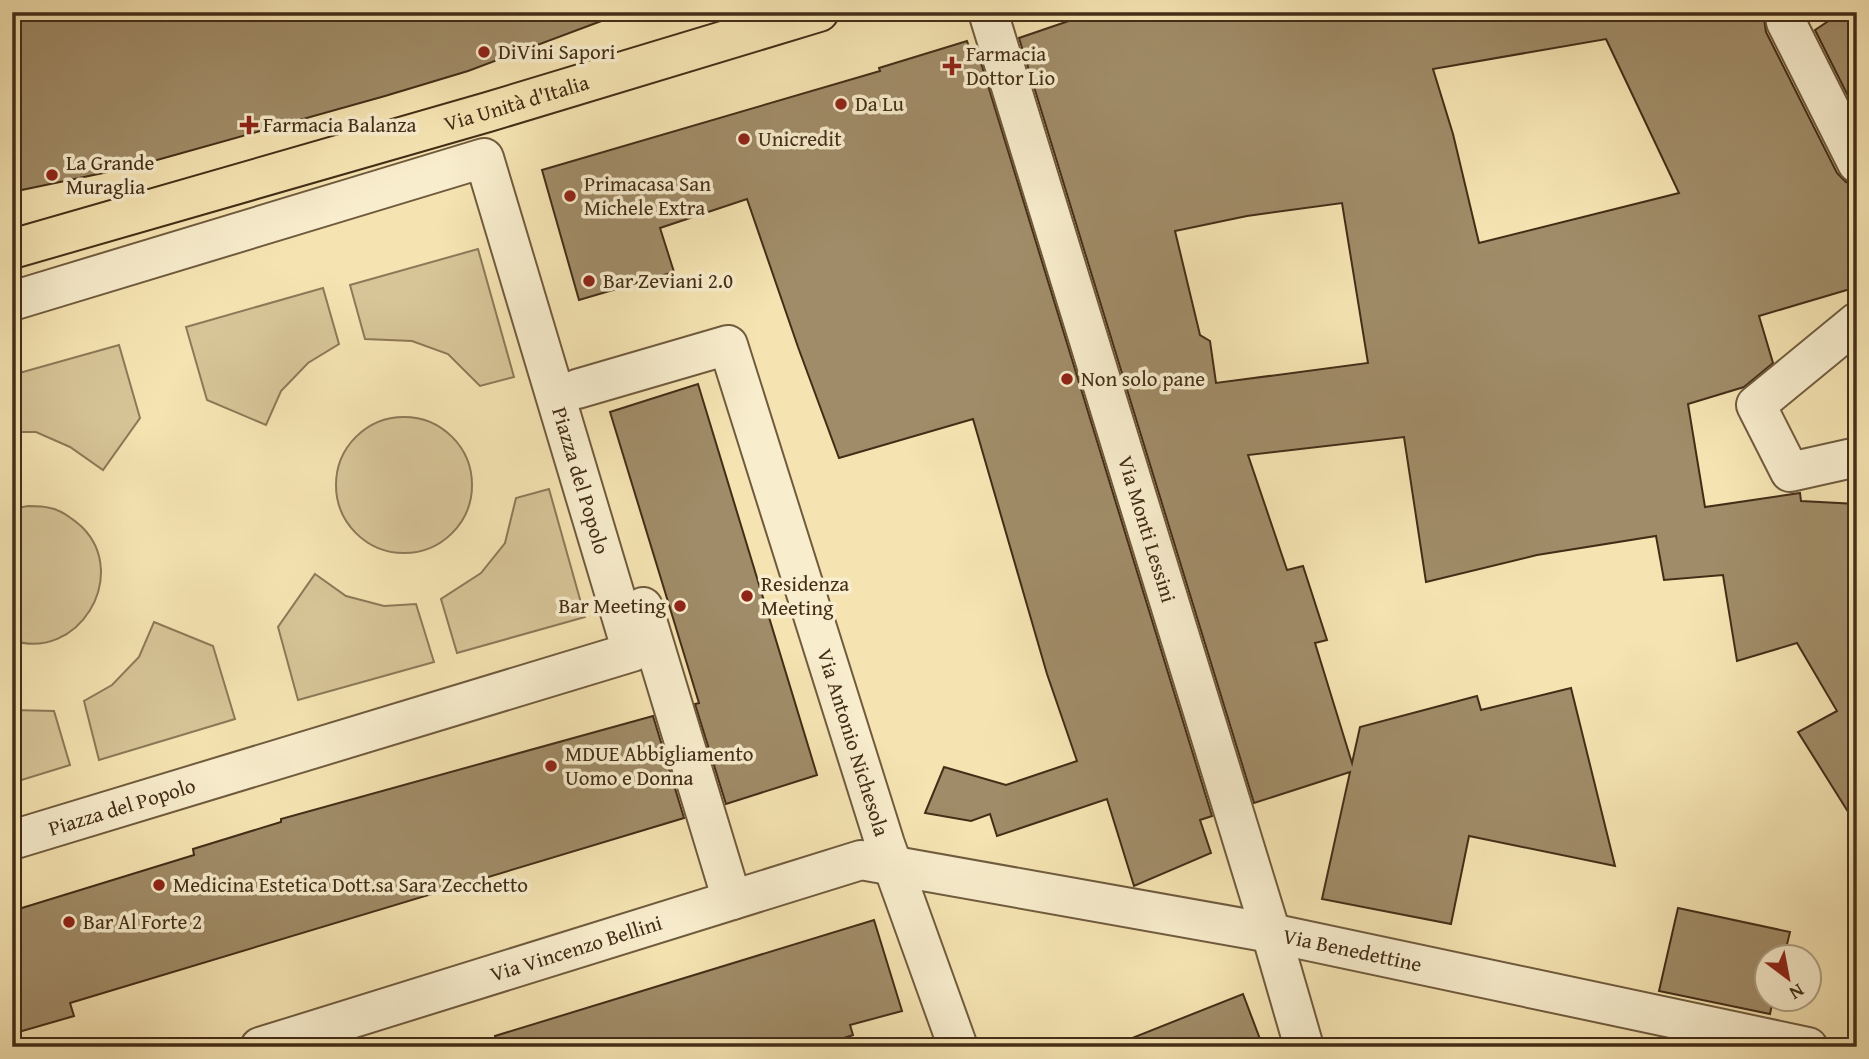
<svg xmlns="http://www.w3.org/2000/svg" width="1869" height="1059" viewBox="0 0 1869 1059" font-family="'Gentium Book Plus',serif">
<rect width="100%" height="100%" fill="#f5e4b2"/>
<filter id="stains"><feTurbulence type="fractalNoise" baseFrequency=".00286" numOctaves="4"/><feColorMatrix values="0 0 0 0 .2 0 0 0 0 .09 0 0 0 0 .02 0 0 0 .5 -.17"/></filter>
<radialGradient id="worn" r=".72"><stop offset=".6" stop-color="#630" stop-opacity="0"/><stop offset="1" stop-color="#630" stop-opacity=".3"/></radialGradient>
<g fill="#d7c598" stroke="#8d7958" stroke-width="2">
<polygon points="478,249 514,377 480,386 448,354 412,341 365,339 350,285"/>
<polygon points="323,288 339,344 308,363 281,391 266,425 207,400 186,327"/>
<polygon points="119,345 140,418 103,470 70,447 36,432 12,432 12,375"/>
<circle cx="404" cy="485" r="68"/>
<polygon points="549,489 585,617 457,653 441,599 481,573 505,543 516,498"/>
<path d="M 28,506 C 35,506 43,506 50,508 C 62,510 73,519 82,527 C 131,576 77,663 12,640 L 12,509 Z"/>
<polygon points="315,574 346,596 384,606 416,604 434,662 298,700 278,627"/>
<polygon points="154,622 213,646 235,719 99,760 84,701 112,685 139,657"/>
<polygon points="12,710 54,711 70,765 12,783"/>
</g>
<g fill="#a08c68" stroke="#432d17" stroke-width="2" fill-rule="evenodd">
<polygon points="12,12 611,12 612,17 468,71 385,96 132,167 12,192"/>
<path d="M 1095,12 L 1763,12 L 1766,32 L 1837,173 L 1846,182 L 1857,185 L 1857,287 L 1759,316 L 1773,363 L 1744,387 L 1688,404 L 1705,507 L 1800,493 L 1801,501 L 1857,504 L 1857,826 L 1798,732 L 1837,711 L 1797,643 L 1737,661 L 1723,575 L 1664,580 L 1656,536 L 1537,555 L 1426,582 L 1404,437 L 1248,455 L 1287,570 L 1303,566 L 1327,640 L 1315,643 L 1352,763 L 1360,727 L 1477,696 L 1481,710 L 1571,688 L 1615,866 L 1469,836 L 1451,924 L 1322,899 L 1350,772 L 1254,803 L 1019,38 ZM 1606,39 L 1679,193 L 1479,243 L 1453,134 L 1433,69 ZM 1342,203 L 1368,363 L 1216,383 L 1210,341 L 1200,335 L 1175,231 L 1247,216 Z"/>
<polygon points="1842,12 1857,12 1857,114 1815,30"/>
<polygon points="967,41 972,55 978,53 1212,816 1200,820 1211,853 1134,886 1107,799 997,836 990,814 971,821 925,813 944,767 1006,785 1077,761 1047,674 973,419 839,458 798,347 747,199 660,228 674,272 579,300 542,170 880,71 879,68"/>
<polygon points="698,384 817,775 726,804 695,704 699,703 610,412"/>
<polygon points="653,716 684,818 70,1003 74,1016 12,1034 12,911 194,855 193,849 281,822 281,819"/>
<polygon points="1678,908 1790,932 1784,957 1768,957 1768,999 1773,999 1770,1014 1659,991"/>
<polygon points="874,920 902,1011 850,1025 853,1035 817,1047 497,1047 495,1036"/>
<polygon points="1243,994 1263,1047 1118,1047 1117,1044"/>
</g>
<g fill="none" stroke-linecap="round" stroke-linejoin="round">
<defs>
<g id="minor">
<path id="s1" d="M 988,12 L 1271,933 L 1304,1047"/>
<polyline points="1784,12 1786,22 1857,163"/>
<path id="s2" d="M 12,301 L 484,158 L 632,652 L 12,840"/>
<polyline points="1857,322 1756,405 1790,472 1857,457"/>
<path id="s3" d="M 577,389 L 728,345 L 885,844 L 958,1047"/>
<polyline points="643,607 732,900"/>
<path id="s4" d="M 260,1047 L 861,860 L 1271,933 L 1808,1047"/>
</g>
<g id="major">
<path id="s5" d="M 12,249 L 488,112 L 819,12"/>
</g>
</defs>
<use href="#minor" stroke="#705b3e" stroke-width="42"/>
<use href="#major" stroke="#432d17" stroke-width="42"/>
<use href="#minor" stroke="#f8edcd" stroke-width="38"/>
<use href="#major" stroke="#f5e4b2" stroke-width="38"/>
</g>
<g fill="#8f2418" stroke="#f8edcd" stroke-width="2.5">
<circle cx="484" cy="52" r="7"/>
<path d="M948.5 55.5h7v7h7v7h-7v7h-7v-7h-7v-7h7z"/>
<circle cx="841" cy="104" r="7"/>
<path d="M245.5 114.5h7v7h7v7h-7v7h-7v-7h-7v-7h7z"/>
<circle cx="744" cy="139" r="7"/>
<circle cx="52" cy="175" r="7"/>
<circle cx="570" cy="196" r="7"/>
<circle cx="589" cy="281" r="7"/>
<circle cx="1067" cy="379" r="7"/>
<circle cx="747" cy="596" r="7"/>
<circle cx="680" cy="606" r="7"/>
<circle cx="551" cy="766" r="7"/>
<circle cx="159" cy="885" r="7"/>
<circle cx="69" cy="922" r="7"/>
</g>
<g text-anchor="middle" stroke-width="7" stroke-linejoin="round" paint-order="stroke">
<g font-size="21" fill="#432d17" stroke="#f8edcd" text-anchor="start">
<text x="498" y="59">DiVini Sapori</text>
<text x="966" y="61">Farmacia<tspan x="966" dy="24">Dottor Lio</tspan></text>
<text x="855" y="111">Da Lu</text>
<text x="263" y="132">Farmacia Balanza</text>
<text x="758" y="146">Unicredit</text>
<text x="66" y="170">La Grande<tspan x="66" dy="24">Muraglia</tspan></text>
<text x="584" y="191">Primacasa San<tspan x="584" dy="24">Michele Extra</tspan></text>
<text x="603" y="288">Bar Zeviani 2.0</text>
<text x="1081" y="386">Non solo pane</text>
<text x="761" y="591">Residenza<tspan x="761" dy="24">Meeting</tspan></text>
<text x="666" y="613" text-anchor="end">Bar Meeting</text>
<text x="565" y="761">MDUE Abbigliamento<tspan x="565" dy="24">Uomo e Donna</tspan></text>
<text x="173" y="892">Medicina Estetica Dott.sa Sara Zecchetto</text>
<text x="83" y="929">Bar Al Forte 2</text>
</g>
<g font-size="21" fill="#432d17" stroke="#f8edcd">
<text dy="7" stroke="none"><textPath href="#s5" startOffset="525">Via Unità d'Italia</textPath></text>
<text dy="7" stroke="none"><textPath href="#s2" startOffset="830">Piazza del Popolo</textPath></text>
<text dy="7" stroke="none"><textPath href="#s1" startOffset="541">Via Monti Lessini</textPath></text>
<text dy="7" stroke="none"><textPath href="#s3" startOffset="574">Via Antonio Nichesola</textPath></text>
<text transform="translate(122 807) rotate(-17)" y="7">Piazza del Popolo</text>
<text dy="7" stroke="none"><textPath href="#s4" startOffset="331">Via Vincenzo Bellini</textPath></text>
<text dy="7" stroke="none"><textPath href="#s4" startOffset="1129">Via Benedettine</textPath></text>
</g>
</g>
<rect width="1869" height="1059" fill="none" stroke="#f5e4b2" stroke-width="42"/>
<rect x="14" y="14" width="1841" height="1031" fill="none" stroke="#432d17" stroke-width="3.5"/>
<rect x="21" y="21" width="1827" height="1017" fill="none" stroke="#432d17" stroke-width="2"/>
<g transform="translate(1788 978) rotate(148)"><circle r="33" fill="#f8edcd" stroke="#b0a084" stroke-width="2"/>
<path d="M0-5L12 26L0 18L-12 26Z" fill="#8f2418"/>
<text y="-10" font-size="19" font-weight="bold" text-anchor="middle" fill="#432d17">N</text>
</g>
<rect width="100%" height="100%" filter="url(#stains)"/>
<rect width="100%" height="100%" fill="url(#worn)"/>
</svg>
